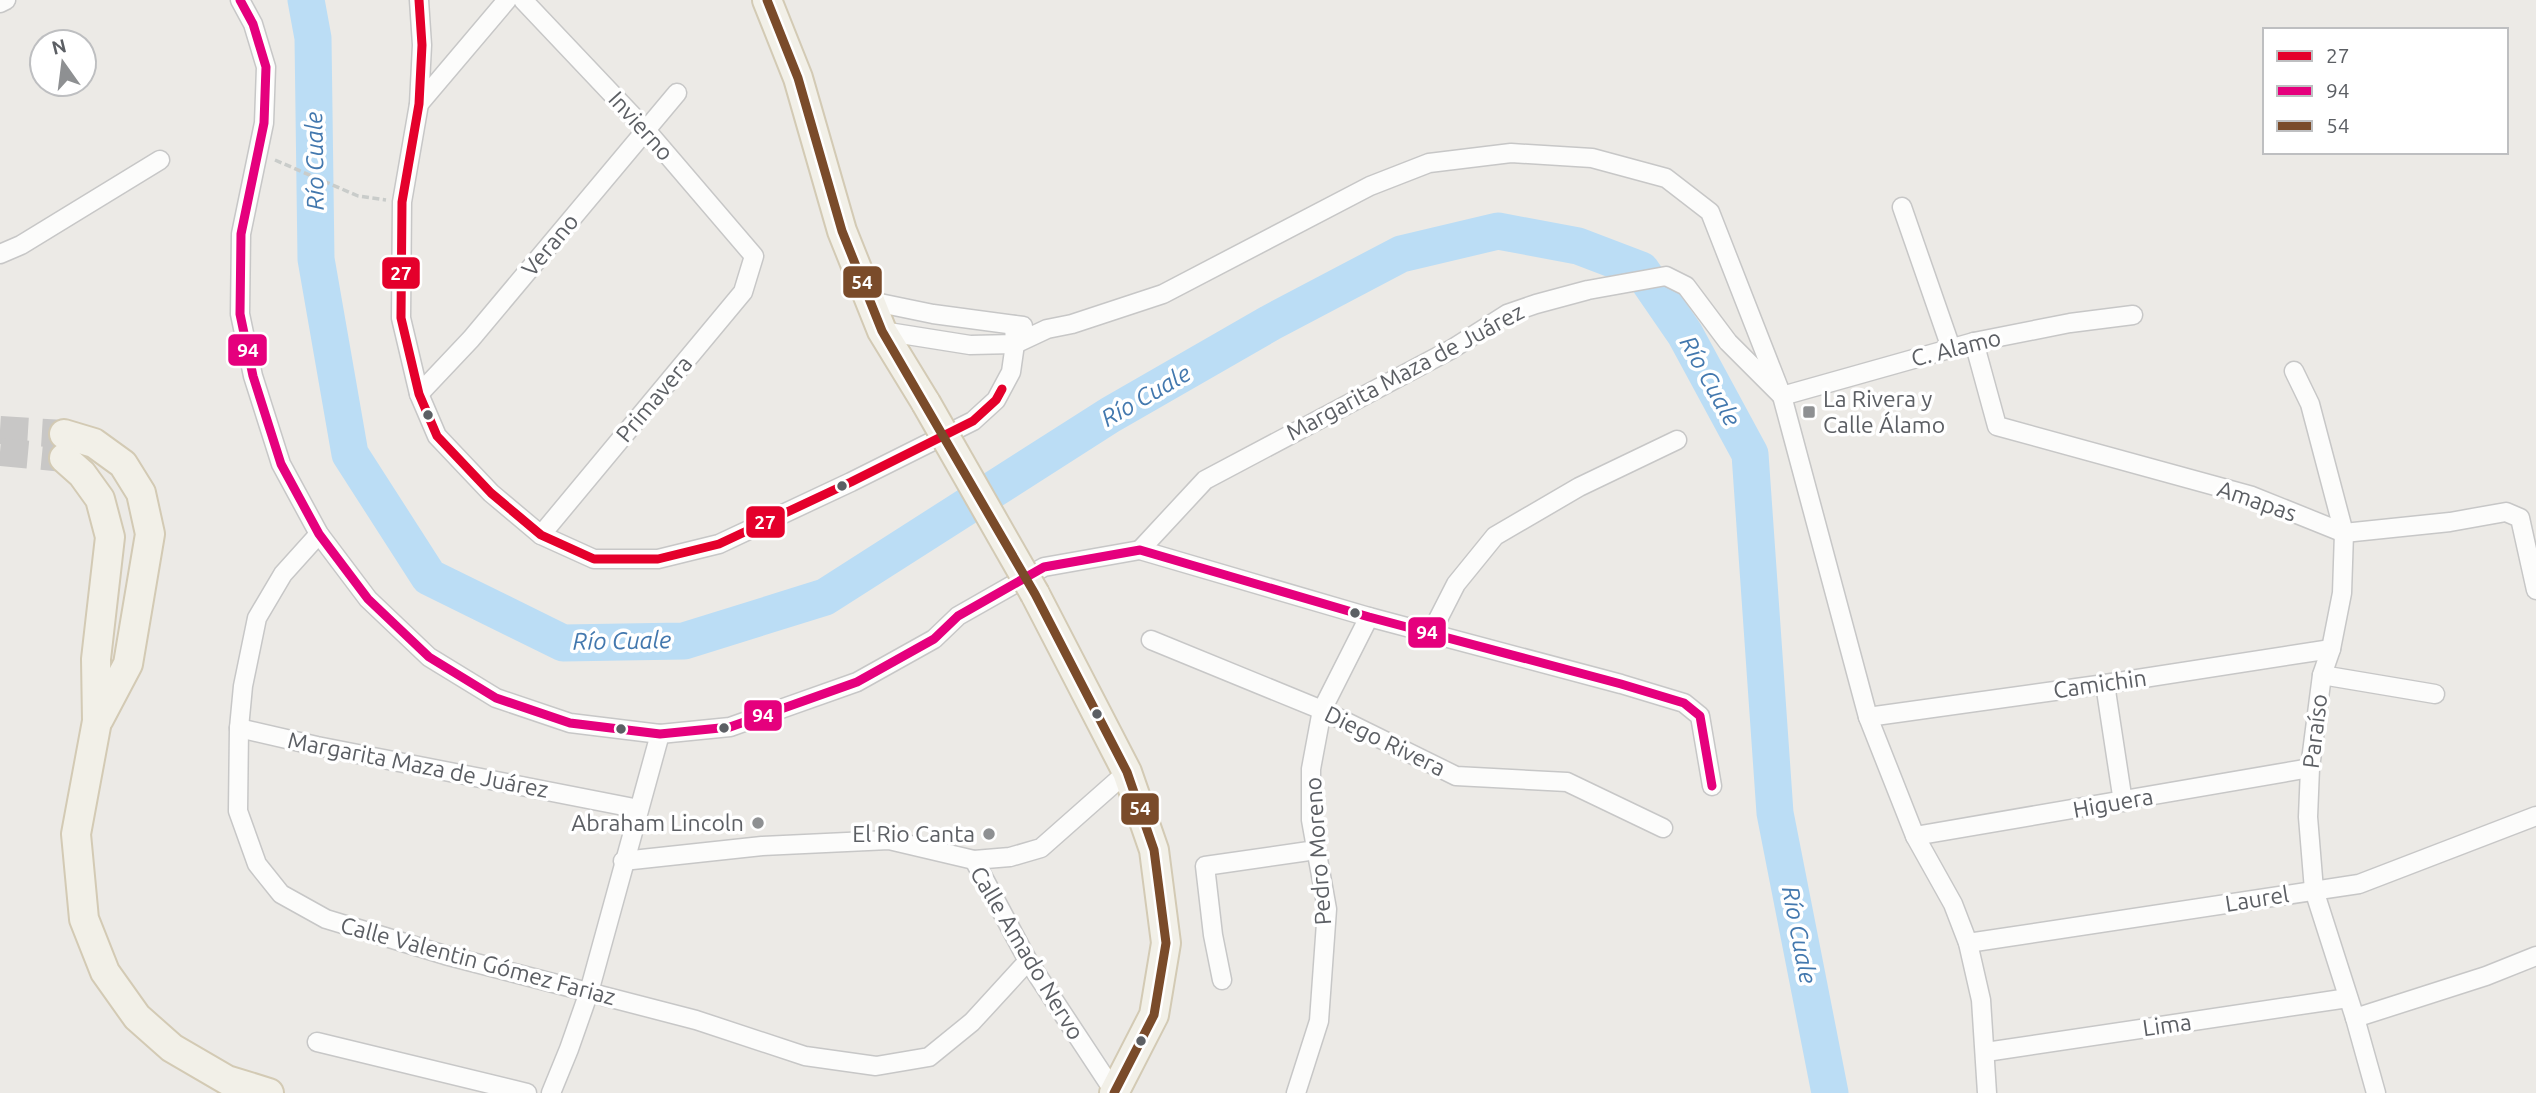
<svg xmlns="http://www.w3.org/2000/svg" width="2536" height="1093" viewBox="0 0 2536 1093" font-family="Ubuntu,sans-serif">
<rect width="100%" height="100%" fill="#eceae6"/>
<g fill="none" stroke-linecap="round" stroke-linejoin="round">
<polyline stroke="#bbddf5" stroke-width="37" points="306,0 313,38 316,259 350,454 429,577 563,643 684,641 825,597 1110,415 1270,323 1401,254 1498,231 1578,246 1641,270 1685,334 1750,454 1775,813 1830,1093"/>
<g stroke="#c8c7c6" stroke-width="28" stroke-dasharray="28 14" stroke-linecap="butt">
<polyline points="0,430 64,434"/>
<polyline points="0,452 64,458"/>
</g>
<defs>
<g id="street">
<polyline points="240,0 253,24 266,67 264,123 241,234 240,314 253,376 281,464 319,534 368,599 429,657 496,698 570,723 660,734 730,727 857,682 934,639 958,616 1044,567 1140,550 1369,617 1621,684 1684,703 1700,716 1712,786"/>
<polyline points="419,0 422,45 419,104 402,202 401,318 419,394 437,436 491,493 541,535 594,559 658,559 719,544 851,482 973,421 996,400 1011,372 1015,344 1014,325"/>
<polyline points="523,0 647,131 754,256 743,292 541,535"/>
<polyline points="0,3 6,0"/>
<polyline points="419,104 507,0"/>
<polyline points="1902,207 1951,348"/>
<polyline points="0,254 21,245 160,160"/>
<polyline points="870,301 933,314 1023,326"/>
<polyline points="882,331 970,345 1015,344 1047,329 1072,324 1163,294 1370,186 1429,163 1511,153 1592,158 1666,178 1710,212 1782,396 1868,717 1915,836 1953,904 1968,943 1981,1000 1987,1093"/>
<polyline points="1974,342 1997,426 2252,496 2344,533 2450,522 2506,512 2520,518 2536,590"/>
<polyline points="2294,371 2310,404 2344,533 2342,593 2331,649 2322,675 2310,768 2308,817 2314,890 2355,1018 2376,1093"/>
<polyline points="419,394 471,339 677,93"/>
<polyline points="319,534 283,574 257,618 243,686 239,728 238,811 257,864 281,894 326,919 445,955 696,1020 805,1056 876,1066 929,1057 972,1022 1028,961"/>
<polyline points="1140,550 1205,480 1452,349 1507,314 1536,304 1588,290 1666,276 1686,286 1728,342 1782,396 1974,342 2070,323 2133,315"/>
<polyline points="1431,633 1456,584 1495,536 1579,487 1677,440"/>
<polyline points="1151,640 1322,710 1456,776 1567,782 1663,828"/>
<polyline points="2322,675 2435,694"/>
<polyline points="2105,684 2123,802"/>
<polyline points="1868,717 2105,684 2331,649"/>
<polyline points="239,728 317,746 639,809"/>
<polyline points="1915,836 2310,768"/>
<polyline points="974,860 1028,961 1115,1093"/>
<polyline points="623,861 762,846 889,840 974,860 1010,857 1041,848 1127,772"/>
<polyline points="1968,943 2359,884 2536,816"/>
<polyline points="1222,980 1213,935 1205,866 1316,850"/>
<polyline points="2355,1018 2486,976 2536,956"/>
<polyline points="317,1042 527,1093"/>
<polyline points="1986,1052 2348,998"/>
<polyline points="551,1093 569,1049 589,992 660,734"/>
<polyline points="1296,1093 1319,1021 1327,909 1311,820 1311,769 1322,710 1369,617"/>
</g>
<g id="primary">
<polyline points="767,0 798,78 842,231 882,331 926,403"/>
<polyline points="64,434 94,443 123,464 141,493 150,534 128,664 99,719"/>
<polyline points="64,458 82,474 100,499 110,537 96,659 97,721 76,834 84,919 105,972 137,1017 172,1048 227,1080 269,1093"/>
<polyline points="1035,594 1127,772 1154,850 1166,943 1154,1015 1114,1093"/>
</g>
</defs>
<use href="#street" stroke="#c7c7c7" stroke-width="21"/>
<use href="#primary" stroke="#d3cab4" stroke-width="32"/>
<polyline stroke="#c9ccca" stroke-width="3.5" stroke-dasharray="7 3.5" stroke-linecap="butt" points="275,160 358,196 386,200"/>
<use href="#street" stroke="#fcfcfb" stroke-width="18"/>
<use href="#primary" stroke="#f2f0e8" stroke-width="28"/>
<defs>
<polyline id="primary-bridge" points="926,403 1035,594"/>
</defs>
<use href="#primary-bridge" stroke="#d3cab4" stroke-width="32" stroke-linecap="butt"/>
<use href="#primary-bridge" stroke="#f2f0e8" stroke-width="28"/>
<defs>
<polyline id="bus-1" points="419,0 422,45 419,104 402,202 401,318 419,394 437,436 491,493 541,535 594,559 658,559 719,544 851,482 973,421 996,400 1002,389"/>
<polyline id="bus-2" points="240,0 253,24 266,67 264,123 241,234 240,314 253,376 281,464 319,534 368,599 429,657 496,698 570,723 660,734 730,727 857,682 934,639 958,616 1044,567 1140,550 1369,617 1621,684 1684,703 1700,716 1712,786"/>
<polyline id="bus-3" points="767,0 798,78 842,231 882,331 1035,594 1127,772 1154,850 1166,943 1154,1015 1114,1093"/>
</defs>
<use href="#bus-1" stroke="#fff" stroke-width="14"/>
<use href="#bus-2" stroke="#fff" stroke-width="14"/>
<use href="#bus-3" stroke="#fff" stroke-width="14"/>
<use href="#bus-1" stroke="#e4002b" stroke-width="9"/>
<use href="#bus-2" stroke="#e5007d" stroke-width="9"/>
<use href="#bus-3" stroke="#7a4b2a" stroke-width="9"/>
</g>
<g fill="#8e9092" stroke="#fff" stroke-width="2.5">
<rect x="1802" y="405" width="14" height="14" rx="3.5"/>
<circle cx="758" cy="823" r="7"/>
<circle cx="989" cy="834" r="7"/>
</g>
<g fill="#5c5f64" stroke="#fff" stroke-width="2.5">
<circle cx="428" cy="415" r="6"/>
<circle cx="842" cy="486" r="6"/>
<circle cx="1355" cy="613" r="6"/>
<circle cx="1097" cy="714" r="6"/>
<circle cx="724" cy="728" r="6"/>
<circle cx="621" cy="729" r="6"/>
<circle cx="1141" cy="1041" r="6"/>
</g>
<g text-anchor="middle" stroke-width="7" stroke-linejoin="round" paint-order="stroke">
<g font-size="23" fill="#5c5f64" stroke="#fff">
<text transform="translate(641 126) rotate(48)" y="8">Invierno</text>
<text transform="translate(550 245) rotate(-50)" y="8">Verano</text>
<text transform="translate(1956 348) rotate(-14)" y="8">C. Alamo</text>
<text transform="translate(1405 372) rotate(-28)" y="8">Margarita Maza de Juárez</text>
<text transform="translate(654 399) rotate(-50)" y="8">Primavera</text>
<text transform="translate(2257 501) rotate(19)" y="8">Amapas</text>
<text transform="translate(2100 684) rotate(-8)" y="8">Camichin</text>
<text transform="translate(2315 731) rotate(-83)" y="8">Paraíso</text>
<text transform="translate(1385 741) rotate(26)" y="8">Diego Rivera</text>
<text transform="translate(418 765) rotate(11)" y="8">Margarita Maza de Juárez</text>
<text transform="translate(2113 803) rotate(-10)" y="8">Higuera</text>
<text transform="translate(1318 851) rotate(-94)" y="8">Pedro Moreno</text>
<text transform="translate(2257 899) rotate(-9)" y="8">Laurel</text>
<text transform="translate(1027 953) rotate(59)" y="8">Calle Amado Nervo</text>
<text transform="translate(478 961) rotate(15)" y="8">Calle Valentin Gómez Fariaz</text>
<text transform="translate(2167 1025) rotate(-8)" y="8">Lima</text>
</g>
<g font-size="23" fill="#5c5f64" stroke="#fff" text-anchor="end">
<text x="1823" y="407" text-anchor="start">La Rivera y<tspan x="1823" dy="26">Calle Álamo</tspan></text>
<text x="744" y="831">Abraham Lincoln</text>
<text x="975" y="842">El Rio Canta</text>
</g>
<g font-size="24" font-style="italic" fill="#4378ae" stroke="#fff">
<text transform="translate(315 161) rotate(-91)" y="8">Río Cuale</text>
<text transform="translate(1710 381) rotate(61)" y="8">Río Cuale</text>
<text transform="translate(1146 396) rotate(-30)" y="8">Río Cuale</text>
<text transform="translate(622 641) rotate(-1)" y="8">Río Cuale</text>
<text transform="translate(1799 935) rotate(79)" y="8">Río Cuale</text>
</g>
</g>
<g stroke="#fff" stroke-width="2.5">
<rect x="381" y="256" width="40" height="34" rx="7" fill="#e4002b"/>
<rect x="842" y="265" width="41" height="34" rx="7" fill="#7a4b2a"/>
<rect x="227" y="333" width="41" height="34" rx="7" fill="#e5007d"/>
<rect x="745" y="505" width="41" height="34" rx="7" fill="#e4002b"/>
<rect x="1407" y="616" width="40" height="33" rx="7" fill="#e5007d"/>
<rect x="743" y="699" width="40" height="33" rx="7" fill="#e5007d"/>
<rect x="1120" y="792" width="40" height="34" rx="7" fill="#7a4b2a"/>
</g>
<g font-size="19" text-anchor="middle" font-weight="bold" fill="#fff">
<text x="401" y="280">27</text>
<text x="862" y="289">54</text>
<text x="248" y="357">94</text>
<text x="765" y="529">27</text>
<text x="1427" y="639">94</text>
<text x="763" y="722">94</text>
<text x="1140" y="815">54</text>
</g>
<rect x="2263" y="28" width="245" height="126" fill="#ffffff" stroke="#bebfc1" stroke-width="2"/>
<rect x="2277" y="51" width="35" height="10" fill="#e4002b" stroke="#bebfc1" stroke-width="2"/>
<text x="2326" y="63" font-size="21" fill="#5c5f64">27</text>
<rect x="2277" y="86" width="35" height="10" fill="#e5007d" stroke="#bebfc1" stroke-width="2"/>
<text x="2326" y="98" font-size="21" fill="#5c5f64">94</text>
<rect x="2277" y="121" width="35" height="10" fill="#7a4b2a" stroke="#bebfc1" stroke-width="2"/>
<text x="2326" y="133" font-size="21" fill="#5c5f64">54</text>
<g transform="translate(63 63) rotate(346)"><circle r="33" fill="#ffffff" stroke="#bebfc1" stroke-width="2"/>
<path d="M0-5L12 26L0 18L-12 26Z" fill="#8e9092"/>
<text y="-10" font-size="19" font-weight="bold" text-anchor="middle" fill="#5c5f64">N</text>
</g>
</svg>
